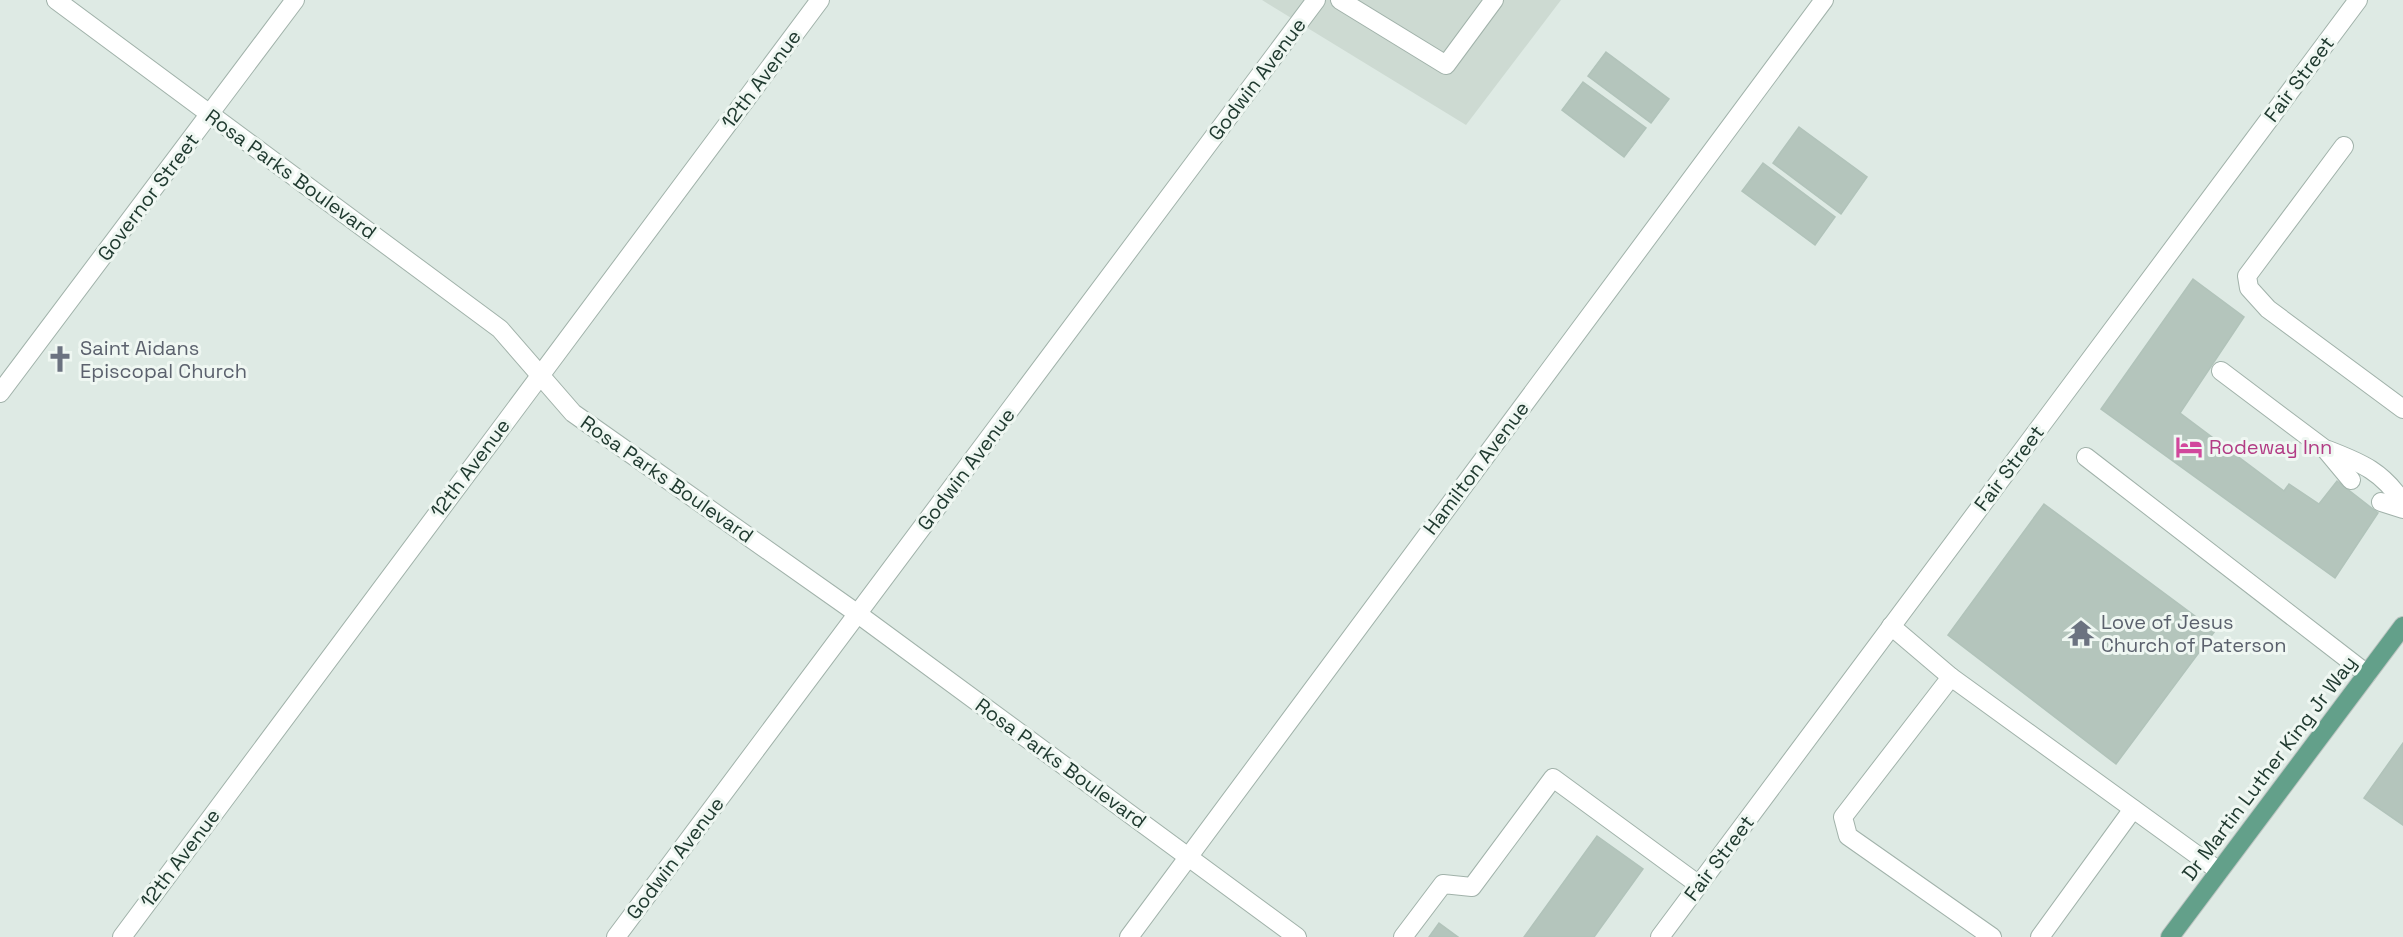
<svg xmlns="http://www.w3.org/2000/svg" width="2403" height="937" viewBox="0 0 2403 937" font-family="'Space Grotesk',sans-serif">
<rect width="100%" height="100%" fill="#deeae4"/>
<polygon fill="#cddad2" points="1262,0 1561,0 1466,125"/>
<g fill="#b4c5bc" stroke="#b1c3ba" stroke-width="1.5">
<polygon points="1606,52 1669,99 1651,123 1588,76"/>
<polygon points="1583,82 1646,128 1624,157 1562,110"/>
<polygon points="1799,127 1867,177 1841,214 1773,163"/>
<polygon points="1763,163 1835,217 1815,245 1742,191"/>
<polygon points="2193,279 2244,317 2180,413 2284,491 2289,484 2319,504 2337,481 2378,513 2335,578 2101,409"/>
<polygon points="2044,504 2215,631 2116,764 1948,635"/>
<polygon points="2403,743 2403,825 2364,798"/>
<polygon points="1597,836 1643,869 1594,937 1524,937"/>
<polygon points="1439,923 1458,937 1429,937"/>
</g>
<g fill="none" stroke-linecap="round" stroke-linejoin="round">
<defs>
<g id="service">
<polyline points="1340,0 1446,65 1494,0"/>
<polyline points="2344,146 2247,276 2249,288 2268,309 2403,409"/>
<polyline points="2221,371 2326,450 2351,480"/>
<path d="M 2328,450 C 2362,463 2383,472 2403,503"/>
<polyline points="2086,457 2367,674"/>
<polyline points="2381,502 2403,509"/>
<polyline points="1891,626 1951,677"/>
<polyline points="1403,937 1443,884 1472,887 1553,778 1699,885"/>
<polyline points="1992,937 1848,836 1843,817 1951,677 2219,871"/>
<polyline points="2040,937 2133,809"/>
</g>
<g id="minor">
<polyline points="56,0 500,329 573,413 858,614 1297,937"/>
<polyline points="0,393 295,0"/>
<polyline points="122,937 820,0"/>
<polyline points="616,937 1316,0"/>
<polyline points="1129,937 1824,0"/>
<polyline points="1660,937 2358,0"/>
</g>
<polyline id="primary" points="2170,937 2403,626"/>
</defs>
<use href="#service" stroke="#a1b2aa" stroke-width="20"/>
<use href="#minor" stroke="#a1b2aa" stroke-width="20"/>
<use href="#primary" stroke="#bcc4c1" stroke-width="20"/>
<use href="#service" stroke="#fff" stroke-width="18"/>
<use href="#minor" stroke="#fff" stroke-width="18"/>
<use href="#primary" stroke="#63a08a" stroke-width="18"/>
</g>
<defs>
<symbol id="church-bare" viewBox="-9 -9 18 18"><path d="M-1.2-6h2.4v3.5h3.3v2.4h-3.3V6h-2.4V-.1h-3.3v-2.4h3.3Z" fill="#6b7280" stroke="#eff7f2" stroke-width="2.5" paint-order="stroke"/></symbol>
<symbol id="hotel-bare" viewBox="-9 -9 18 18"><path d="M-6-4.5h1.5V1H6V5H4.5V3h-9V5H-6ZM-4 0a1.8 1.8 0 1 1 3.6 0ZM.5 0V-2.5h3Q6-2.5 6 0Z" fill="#d1479c" stroke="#eff7f2" stroke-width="2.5" paint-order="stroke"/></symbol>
<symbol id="temple-bare" viewBox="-9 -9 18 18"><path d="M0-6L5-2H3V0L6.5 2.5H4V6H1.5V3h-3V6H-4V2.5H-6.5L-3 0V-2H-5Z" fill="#6b7280" stroke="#eff7f2" stroke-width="2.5" paint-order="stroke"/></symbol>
</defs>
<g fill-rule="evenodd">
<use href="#church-bare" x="41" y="340" width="38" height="38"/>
<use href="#hotel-bare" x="2170" y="428" width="38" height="38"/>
<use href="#temple-bare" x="2062" y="614" width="38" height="38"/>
</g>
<g text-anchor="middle" stroke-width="6" stroke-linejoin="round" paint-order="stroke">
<g font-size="20" fill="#203a30" stroke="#eff7f2">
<text transform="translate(761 79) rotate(-53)" y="7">12th Avenue</text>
<text transform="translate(1257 79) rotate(-53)" y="7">Godwin Avenue</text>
<text transform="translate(2299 79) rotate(-53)" y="7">Fair Street</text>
<text transform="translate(291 174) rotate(36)" y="7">Rosa Parks Boulevard</text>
<text transform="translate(148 197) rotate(-53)" y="7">Governor Street</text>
<text transform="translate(470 468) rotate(-53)" y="7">12th Avenue</text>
<text transform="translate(1476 468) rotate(-53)" y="7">Hamilton Avenue</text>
<text transform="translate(2009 468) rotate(-53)" y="7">Fair Street</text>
<text transform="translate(966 469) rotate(-53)" y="7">Godwin Avenue</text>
<text transform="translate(667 479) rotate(35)" y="7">Rosa Parks Boulevard</text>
<text transform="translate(1061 763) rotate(36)" y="7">Rosa Parks Boulevard</text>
<text transform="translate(2269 768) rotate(-53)" y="7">Dr Martin Luther King Jr Way</text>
<text transform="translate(180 858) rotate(-53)" y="7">12th Avenue</text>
<text transform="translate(675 858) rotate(-53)" y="7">Godwin Avenue</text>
<text transform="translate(1719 858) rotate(-53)" y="7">Fair Street</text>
</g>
<g font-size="20" fill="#5b616d" stroke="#eff7f2" text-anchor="start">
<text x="80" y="355">Saint Aidans<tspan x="80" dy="23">Episcopal Church</tspan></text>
<text x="2101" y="629">Love of Jesus<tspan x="2101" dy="23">Church of Paterson</tspan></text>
</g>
<g font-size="20" fill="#b23c85" stroke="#eff7f2" text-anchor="start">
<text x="2209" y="454">Rodeway Inn</text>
</g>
</g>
</svg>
